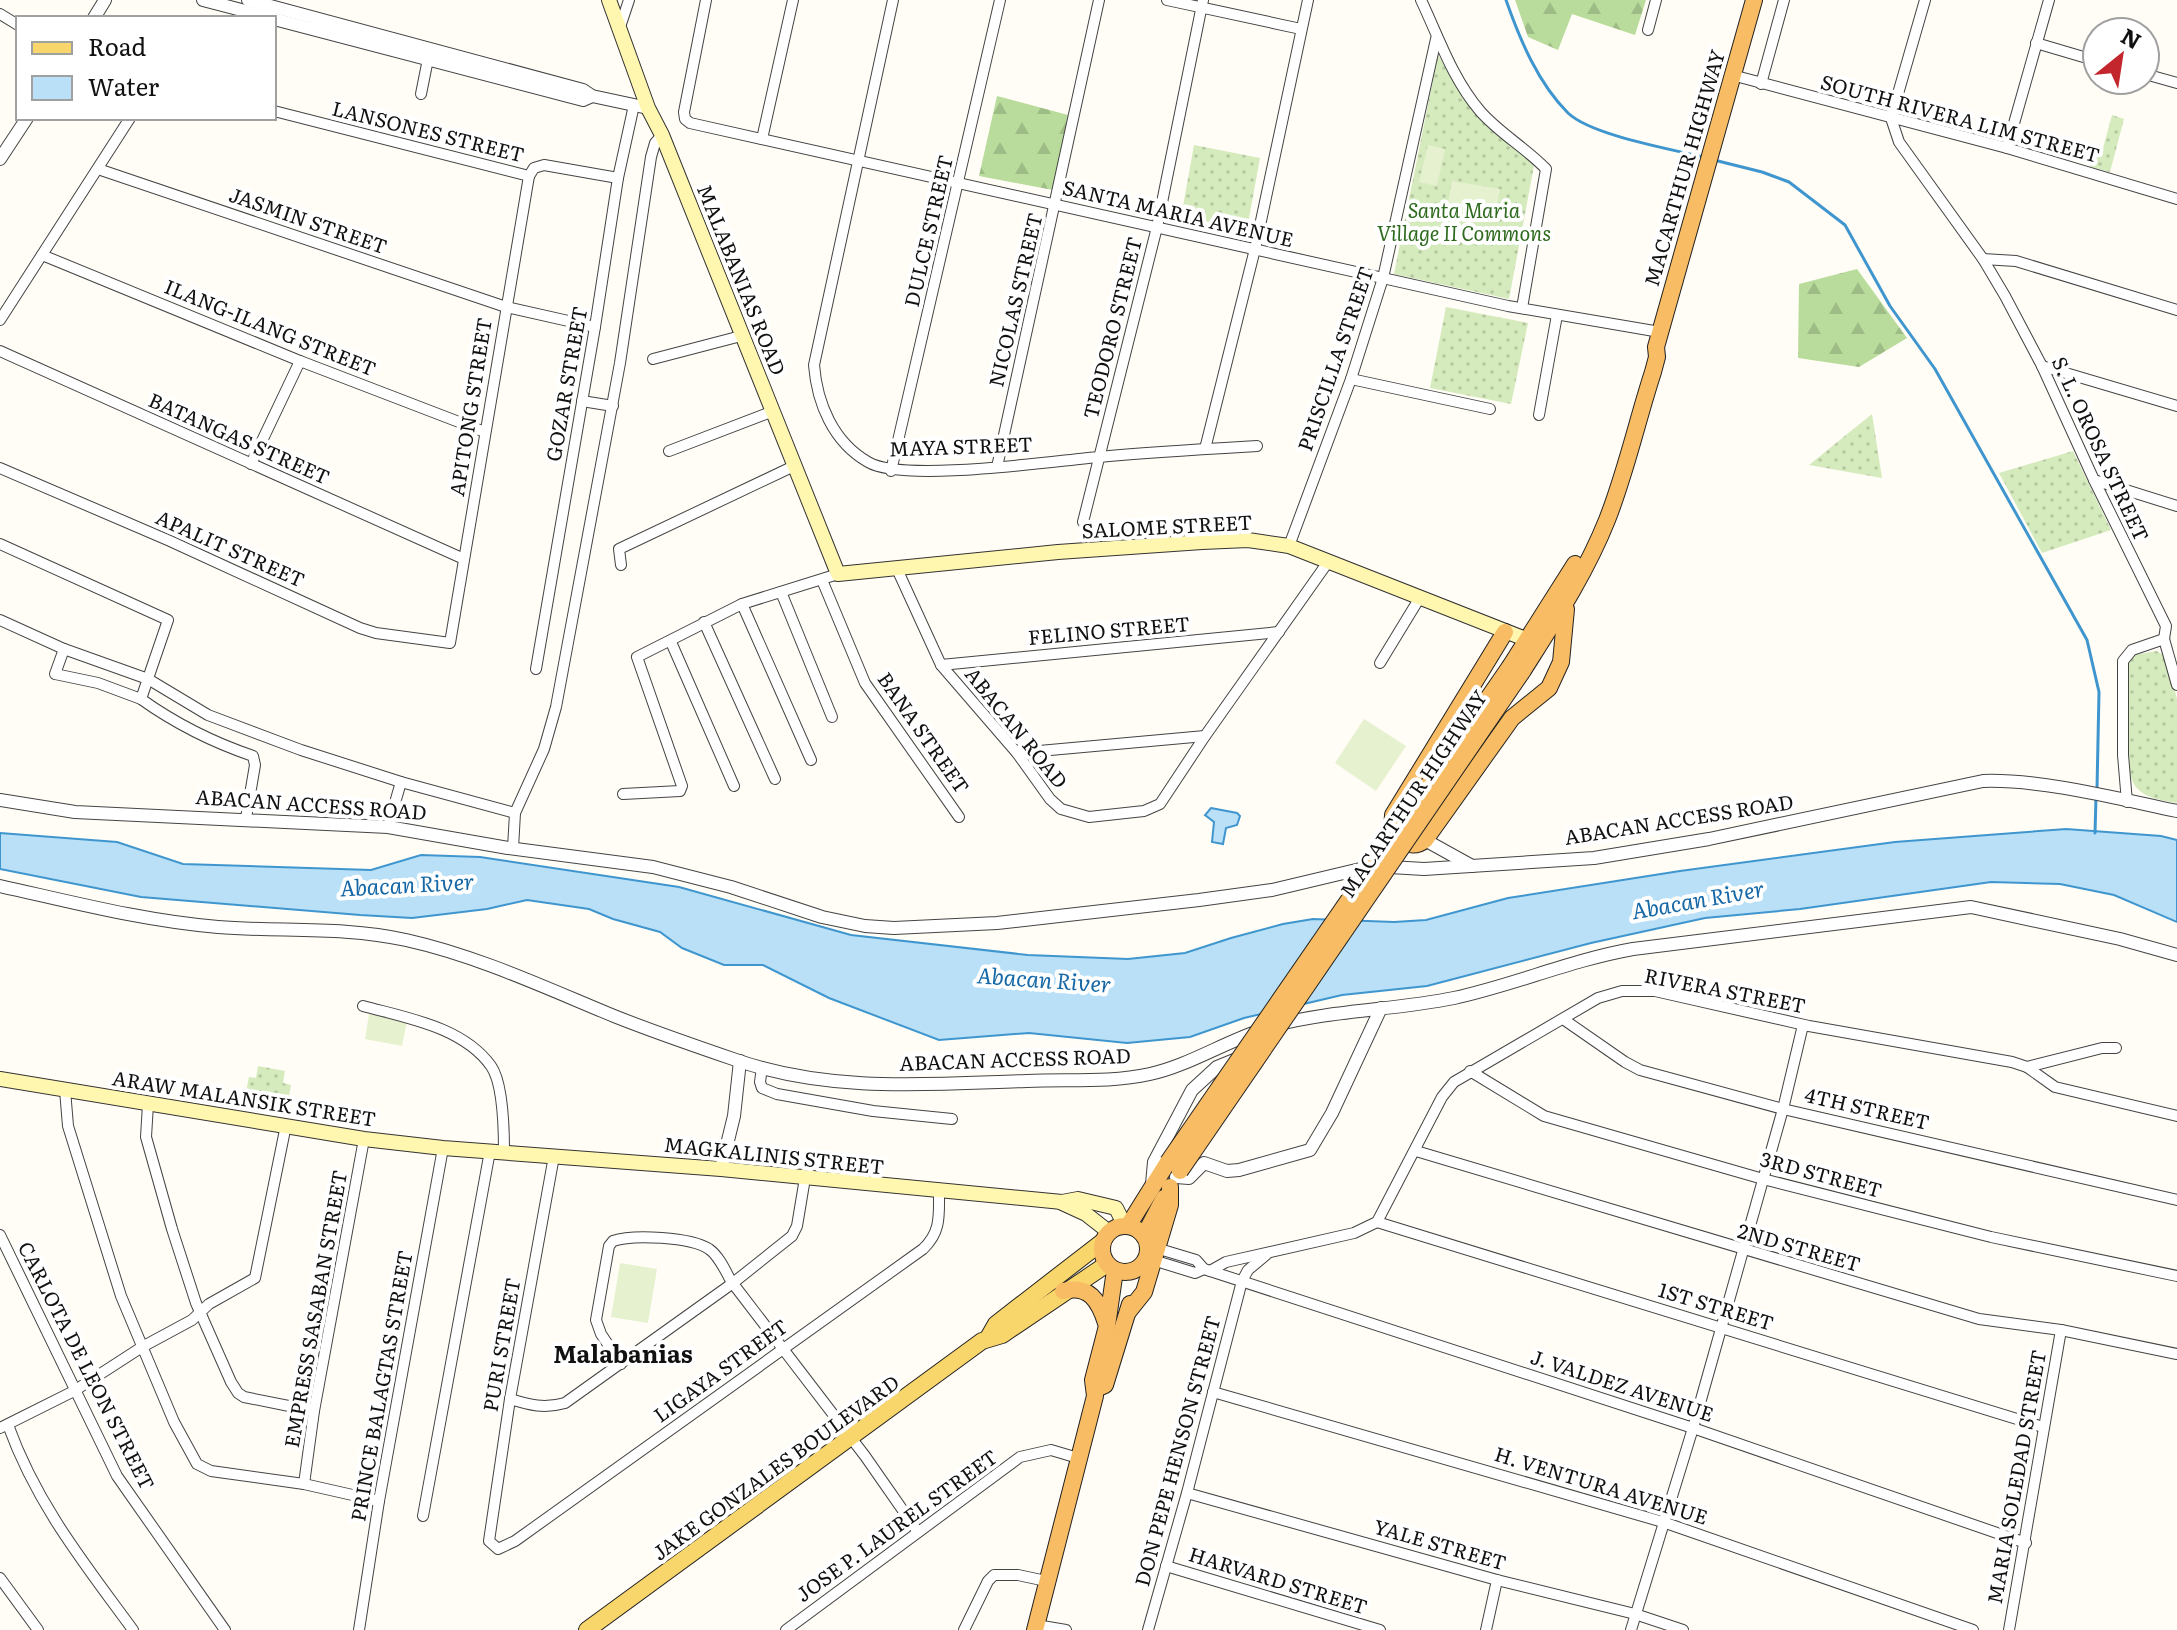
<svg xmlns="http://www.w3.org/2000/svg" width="2177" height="1630" viewBox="0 0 2177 1630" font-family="Literata,serif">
<defs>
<pattern id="grass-dots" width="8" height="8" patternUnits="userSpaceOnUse" patternTransform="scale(2)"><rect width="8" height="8" fill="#d5ebbd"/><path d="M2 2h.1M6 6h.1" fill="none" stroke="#b6c8a1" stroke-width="1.8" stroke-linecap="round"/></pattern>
<pattern id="forest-firs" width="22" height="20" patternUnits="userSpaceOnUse" patternTransform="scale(2)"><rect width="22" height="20" fill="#b9dc9c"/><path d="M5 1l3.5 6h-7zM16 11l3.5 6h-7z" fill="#9ebc85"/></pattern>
</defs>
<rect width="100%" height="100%" fill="#fffdf5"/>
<g fill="url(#grass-dots)">
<polygon points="1438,55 1470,101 1534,166 1509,299 1394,274"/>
<polygon points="2112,115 2124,119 2110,172 2090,167 2094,150 2102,152"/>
<polygon points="1194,145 1260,158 1247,229 1181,217"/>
<polygon points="1446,307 1528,323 1511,404 1430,388"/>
<polygon points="1872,414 1882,478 1809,465"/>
<polygon points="2073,451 2111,530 2042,553 1999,473"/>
<path d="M 2157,651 L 2166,657 L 2177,699 L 2177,803 C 2163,800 2146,799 2136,787 C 2121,770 2128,687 2128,661 L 2134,655 Z"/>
<polygon points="258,1066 285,1071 283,1083 291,1085 289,1096 281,1095 278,1112 250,1107 252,1094 246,1092 249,1077 256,1078"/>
</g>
<g fill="url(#forest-firs)">
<polygon points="1515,0 1646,0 1635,35 1572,14 1558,50 1528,37"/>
<polygon points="997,96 1068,115 1053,190 979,176"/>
<polygon points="1857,269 1907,338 1859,367 1798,358 1799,284"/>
</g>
<g fill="#e6f2cf">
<polygon points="1428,145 1445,149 1437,186 1419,182"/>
<polygon points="1452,181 1500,189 1495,217 1447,209"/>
<polygon points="1364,719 1406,746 1376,791 1335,763"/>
<polygon points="369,1014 407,1021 402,1046 365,1039"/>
<polygon points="620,1263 657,1269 648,1323 611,1317"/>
</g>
<g fill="#b9e0f7" stroke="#3f96cf" stroke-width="2">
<polygon points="1211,808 1237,813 1240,816 1237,825 1226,828 1223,844 1212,842 1214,822 1205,815"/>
<polygon points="2066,829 2161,836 2177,840 2177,922 2114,895 2060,884 1991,882 1800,909 1705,918 1591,943 1427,986 1342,995 1244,1018 1190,1037 1127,1043 1029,1033 939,1040 829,998 763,965 724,965 682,948 660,932 613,919 589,909 527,900 487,909 412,918 360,915 141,897 0,869 0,833 117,842 183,864 371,870 421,855 480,857 679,887 851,935 1028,955 1128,959 1185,953 1231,938 1283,924 1313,919 1394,922 1426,920 1508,898 1680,871 1895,842"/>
</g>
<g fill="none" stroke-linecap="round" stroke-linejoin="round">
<g stroke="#3f96cf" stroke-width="3">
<path d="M 1506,0 C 1520,40 1538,83 1568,113 C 1591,135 1670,149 1703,157"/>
<polyline points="1714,160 1762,172 1789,182 1845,225 1890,306 1935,369 2087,640 2099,692 2097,789"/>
<polyline points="2095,833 2096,797"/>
</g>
<defs>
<g id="minor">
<polyline points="706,0 684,112 685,119 690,123 1508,306 1660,332"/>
<path d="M 893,0 L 814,365 C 817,403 833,442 868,462 C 903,483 1052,461 1099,457 C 1151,452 1205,449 1257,446"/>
<polyline points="1167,0 1301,29"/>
<path d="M 1421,0 C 1439,38 1452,78 1480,111 C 1499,133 1526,148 1546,169 L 1522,308"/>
<polyline points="1925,0 1891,118 1899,142 1983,259 2005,296 2042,366 2094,480 2166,626 2164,639 2132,650 2123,661 2123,755 2127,802"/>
<polyline points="0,14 18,25"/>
<polyline points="620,27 629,0"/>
<polyline points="1648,30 1656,0"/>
<polyline points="2036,43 2097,61"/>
<polyline points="2145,74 2177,83"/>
<polyline points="1732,75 2007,148 2177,199"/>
<polyline points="1761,84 1784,0"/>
<polyline points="421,94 428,59"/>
<polyline points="274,111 529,176"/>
<polyline points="762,139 793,0"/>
<polyline points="2007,148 2049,0"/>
<polyline points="98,169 506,307 595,327"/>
<polyline points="529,176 534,168 544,165 618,178"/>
<polyline points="42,255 300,361 485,432"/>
<polyline points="1983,259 2016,261 2177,310"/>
<polyline points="0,320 130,118"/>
<polyline points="0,351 464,559"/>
<polyline points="653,359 741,336"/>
<polyline points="2042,366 2177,406"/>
<polyline points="1351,379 1490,409"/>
<polyline points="582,401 613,406"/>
<polyline points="1539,415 1557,315"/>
<polyline points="1205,449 1255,249 1308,0"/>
<polyline points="669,451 771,412"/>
<polyline points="251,464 300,361"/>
<polyline points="997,467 1099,0"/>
<polyline points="0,468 170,541 360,628 376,633 450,643 529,176"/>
<polyline points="891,471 1000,0"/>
<polyline points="2094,480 2177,506"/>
<polyline points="1083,522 1157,227 1203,0"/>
<path d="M 0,544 L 168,620 L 141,699 C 176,724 212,742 253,756 L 255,765 L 246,818"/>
<polyline points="1289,546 1351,379 1383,278 1436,39"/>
<polyline points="621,565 619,549 794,466"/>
<polyline points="897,569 941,665 1017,753 1050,799 1061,809 1089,817 1144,811 1160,804 1205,736 1328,562"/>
<polyline points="822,580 865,683 959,817"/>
<polyline points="781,592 832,717"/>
<polyline points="742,604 811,760"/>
<polyline points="0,620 64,649 148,679 208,715 301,750 401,782 515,813"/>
<polyline points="704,622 775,779"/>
<polyline points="2164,639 2177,685"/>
<polyline points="671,642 734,786"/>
<polyline points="64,649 55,674 98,683 141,699"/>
<polyline points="1380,663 1419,599"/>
<polyline points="941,665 1279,632"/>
<polyline points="536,669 595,327 618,178 634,105"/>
<polyline points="1017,753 1205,736"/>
<polyline points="623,794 680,791 682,786 637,657 742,604 838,574"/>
<polyline points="388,827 401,782"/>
<polyline points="513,848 515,813 544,749 556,707 620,363 651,157 655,143 662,135"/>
<path d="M 363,1006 C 407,1018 463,1027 491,1066 C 503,1083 504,1132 504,1152"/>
<polyline points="1563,1019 1625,1062 1640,1070 1783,1109 2177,1200"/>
<polyline points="762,1067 760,1082 762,1088 777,1094 873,1111 952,1119"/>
<polyline points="2027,1067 2102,1048 2116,1048"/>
<polyline points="1470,1071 1544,1116 1763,1179 1991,1237 2177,1276"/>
<polyline points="65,1090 68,1126 121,1296 174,1422 197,1464 211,1471 304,1484 379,1501"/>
<polyline points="148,1104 146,1137 172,1229 196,1303 231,1382 238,1393 244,1397 314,1411"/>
<polyline points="1416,1151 1979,1319 2061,1330 2177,1354"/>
<path d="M 554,1156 L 510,1399 L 489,1541 L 498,1549 L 515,1541 L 923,1249 C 941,1232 939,1216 939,1192"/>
<polyline points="1377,1222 2043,1427"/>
<polyline points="0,1235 117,1476 225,1630"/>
<polyline points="1156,1248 1196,1260 1204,1269 1693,1428 2026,1543"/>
<polyline points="1153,1260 1195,1273 1204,1269"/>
<polyline points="1210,1271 1226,1262 1354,1233 1377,1222 1442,1097 1454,1082 1598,998 1622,991 1655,991 1809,1026 2012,1062 2027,1067 2055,1087 2177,1116"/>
<path d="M 621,1364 L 601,1334 L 596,1320 L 609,1246 L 613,1241 C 633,1234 691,1237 709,1249 C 719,1256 725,1270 731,1281 L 865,1456 L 918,1532"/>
<polyline points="1213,1392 1663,1522 1973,1630"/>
<path d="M 510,1399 C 530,1405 544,1409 565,1403 L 733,1283 L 792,1236 L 797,1226 L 805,1178"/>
<path d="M 8,1425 C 37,1505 84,1563 133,1630"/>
<polyline points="0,1428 74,1391 142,1347 192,1320 209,1304 255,1278 286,1125"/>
<polyline points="304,1484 314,1411 364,1139"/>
<polyline points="1187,1493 1497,1580 1635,1614 1683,1630"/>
<polyline points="423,1516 490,1151"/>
<polyline points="1166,1566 1380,1630"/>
<polyline points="0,1578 38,1630"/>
<polyline points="1036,1625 1066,1630"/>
<polyline points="359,1630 379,1501 443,1148"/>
<polyline points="786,1630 1020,1457 1051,1450 1078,1458"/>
<polyline points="964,1630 988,1581 994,1575 1018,1575 1046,1581"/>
<polyline points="1148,1630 1187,1493 1242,1281 1248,1270 1266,1255"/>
<polyline points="1486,1630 1497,1580"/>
<polyline points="1631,1630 1693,1428 1783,1109 1803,1025"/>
<polyline points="2009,1630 2061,1330"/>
</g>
<g id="tertiary">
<polyline points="203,0 272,18"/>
<polyline points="248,0 583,90 592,96 648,108"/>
<polyline points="94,18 105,0"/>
<polyline points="274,19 583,100 592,96"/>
<polyline points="0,159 27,118"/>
<path d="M 0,800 L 75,812 L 388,827 L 508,848 L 653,867 L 731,887 L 822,917 L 865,926 L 894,928 L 997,923 L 1199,900 L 1272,890 L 1373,866 L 1424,869 L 1594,858 L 1709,839 L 1983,781 C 2042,779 2119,799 2177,811"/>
<polyline points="1425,840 1472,866"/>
<path d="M 0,886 C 72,902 144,921 218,927 C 280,932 344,926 406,940 C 478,956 546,988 614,1016 C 654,1032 695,1046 736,1060 C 831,1093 929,1084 1027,1081 C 1068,1079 1109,1083 1150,1074 C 1187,1066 1223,1043 1259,1031"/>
<path d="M 1276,1025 C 1334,1010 1395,1010 1454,998 C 1514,985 1571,960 1633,949 L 1971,907 L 2120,939 L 2177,955"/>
<polyline points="721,1169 734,1116 740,1061"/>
<polyline points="1176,1177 1189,1178 1204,1163 1227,1171 1239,1170 1310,1150 1332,1113 1381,1008"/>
<polyline points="1152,1184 1154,1162 1192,1090 1217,1067 1239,1058"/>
</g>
<g id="secondary">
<polyline points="609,0 648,108 662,135 838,574 1058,552 1202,542 1248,540 1289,546 1528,640"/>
<polyline points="0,1079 364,1139 443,1148 721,1169 1062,1202 1078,1199 1116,1208 1125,1226"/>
<polyline points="1062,1203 1086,1214 1109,1232"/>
</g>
<g id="primary">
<polyline points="988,1338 996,1324 1102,1242"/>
<polyline points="587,1630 982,1341 1002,1335 1107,1264"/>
</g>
<g id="trunk">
<path d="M 1505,632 L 1393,815 L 1392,830 C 1400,842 1412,850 1425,840 L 1512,718 L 1549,688 L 1561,662 L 1566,609"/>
<polyline points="1511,665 1575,564"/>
<path d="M 1522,672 C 1553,623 1585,575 1607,520 C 1626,472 1637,421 1653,372 L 1657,357 L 1656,347 L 1754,0"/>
<circle cx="1125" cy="1249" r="23"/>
<polyline points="1128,1226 1168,1162"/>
<polyline points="1144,1236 1164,1198"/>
<path d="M 1063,1291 C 1089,1284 1099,1301 1106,1323"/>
<polyline points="1128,1312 1144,1292 1170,1205 1170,1187"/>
<polyline points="1096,1389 1105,1385 1130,1304"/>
<polyline points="1035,1630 1095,1396 1093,1380 1107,1326 1115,1270"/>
</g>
</defs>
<use href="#minor" stroke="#444" stroke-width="12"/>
<use href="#tertiary" stroke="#444" stroke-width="14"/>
<use href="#secondary" stroke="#333" stroke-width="16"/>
<use href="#primary" stroke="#222" stroke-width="18"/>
<use href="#trunk" stroke="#222" stroke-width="18"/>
<use href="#minor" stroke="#fff" stroke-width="10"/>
<use href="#tertiary" stroke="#fff" stroke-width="12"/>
<use href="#secondary" stroke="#fff6b0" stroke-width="14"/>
<use href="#primary" stroke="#f9d66b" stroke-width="16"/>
<use href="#trunk" stroke="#f7bc64" stroke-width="16"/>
<defs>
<g id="trunk-bridge">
<polyline points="1168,1162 1511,665"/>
<polyline points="1180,1171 1522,672"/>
</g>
</defs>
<use href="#trunk-bridge" stroke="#222" stroke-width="18" stroke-linecap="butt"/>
<use href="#trunk-bridge" stroke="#f7bc64" stroke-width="16"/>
</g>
<g text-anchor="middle" stroke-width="8" stroke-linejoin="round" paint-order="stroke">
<g font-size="20" fill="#111" stroke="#fff">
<text transform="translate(1960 119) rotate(15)" y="7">SOUTH RIVERA LIM STREET</text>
<text transform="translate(428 132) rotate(14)" y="7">LANSONES STREET</text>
<text transform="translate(1685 168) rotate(-74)" y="7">MACARTHUR HIGHWAY</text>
<text transform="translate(1178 214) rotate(13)" y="7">SANTA MARIA AVENUE</text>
<text transform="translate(308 221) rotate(19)" y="7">JASMIN STREET</text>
<text transform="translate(929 231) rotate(-77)" y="7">DULCE STREET</text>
<text transform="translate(741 280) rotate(68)" y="7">MALABANIAS ROAD</text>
<text transform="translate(1016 300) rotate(-77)" y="7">NICOLAS STREET</text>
<text transform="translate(270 328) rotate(22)" y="7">ILANG-ILANG STREET</text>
<text transform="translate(1113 328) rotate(-76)" y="7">TEODORO STREET</text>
<text transform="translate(1336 359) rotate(-71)" y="7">PRISCILLA STREET</text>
<text transform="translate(567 384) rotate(-80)" y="7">GOZAR STREET</text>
<text transform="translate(471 407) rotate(-81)" y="7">APITONG STREET</text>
<text transform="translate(239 439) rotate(24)" y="7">BATANGAS STREET</text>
<text transform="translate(961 447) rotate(-2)" y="7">MAYA STREET</text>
<text transform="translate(2100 449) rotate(65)" y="7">S. L. OROSA STREET</text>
<text transform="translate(1167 527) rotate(-3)" y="7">SALOME STREET</text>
<text transform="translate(230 549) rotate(24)" y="7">APALIT STREET</text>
<text transform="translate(1109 631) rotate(-5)" y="7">FELINO STREET</text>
<text transform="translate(1016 728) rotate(51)" y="7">ABACAN ROAD</text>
<text transform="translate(923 733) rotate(55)" y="7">BANA STREET</text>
<text transform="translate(1414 794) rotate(-56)" y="7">MACARTHUR HIGHWAY</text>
<text transform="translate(311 805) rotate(4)" y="7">ABACAN ACCESS ROAD</text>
<text transform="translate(1679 820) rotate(-9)" y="7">ABACAN ACCESS ROAD</text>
<text transform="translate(1725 991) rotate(11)" y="7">RIVERA STREET</text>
<text transform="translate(1015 1060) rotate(-2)" y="7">ABACAN ACCESS ROAD</text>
<text transform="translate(244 1099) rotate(9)" y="7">ARAW MALANSIK STREET</text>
<text transform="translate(1867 1109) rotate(13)" y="7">4TH STREET</text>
<text transform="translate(774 1156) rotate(6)" y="7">MAGKALINIS STREET</text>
<text transform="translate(1821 1175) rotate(15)" y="7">3RD STREET</text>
<text transform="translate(1799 1248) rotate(16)" y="7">2ND STREET</text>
<text transform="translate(1716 1307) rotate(17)" y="7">1ST STREET</text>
<text transform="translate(316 1309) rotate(-80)" y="7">EMPRESS SASABAN STREET</text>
<text transform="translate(502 1345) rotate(-80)" y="7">PURI STREET</text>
<text transform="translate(86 1366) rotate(63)" y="7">CARLOTA DE LEON STREET</text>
<text transform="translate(721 1371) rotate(-36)" y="7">LIGAYA STREET</text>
<text transform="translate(382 1386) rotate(-80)" y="7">PRINCE BALAGTAS STREET</text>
<text transform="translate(1622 1386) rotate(18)" y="7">J. VALDEZ AVENUE</text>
<text transform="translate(1178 1451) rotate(-75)" y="7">DON PEPE HENSON STREET</text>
<text transform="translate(776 1468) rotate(-36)" y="7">JAKE GONZALES BOULEVARD</text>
<text transform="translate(2017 1477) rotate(-80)" y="7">MARIA SOLEDAD STREET</text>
<text transform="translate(1601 1486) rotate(17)" y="7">H. VENTURA AVENUE</text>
<text transform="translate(897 1526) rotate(-36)" y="7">JOSE P. LAUREL STREET</text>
<text transform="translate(1440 1545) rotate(16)" y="7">YALE STREET</text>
<text transform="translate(1278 1581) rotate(17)" y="7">HARVARD STREET</text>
</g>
<g font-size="20" font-style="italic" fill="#2f6b1f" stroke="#fff">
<text x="1464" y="218">Santa Maria<tspan x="1464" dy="23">Village II Commons</tspan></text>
</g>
<g font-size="22" font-style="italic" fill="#1768a6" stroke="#fff">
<text transform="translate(407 885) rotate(-3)" y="8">Abacan River</text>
<text transform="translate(1698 900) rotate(-10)" y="8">Abacan River</text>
<text transform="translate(1044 980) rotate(4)" y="8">Abacan River</text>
</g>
<g font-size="24" font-weight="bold" fill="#111" stroke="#fff">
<text x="623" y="1363">Malabanias</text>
</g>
</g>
<rect x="16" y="16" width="260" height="104" fill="#ffffff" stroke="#a0a0a0" stroke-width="2"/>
<rect x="32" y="42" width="40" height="12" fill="#f9d66b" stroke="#a0a0a0" stroke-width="2"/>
<text x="88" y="56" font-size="24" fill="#111111">Road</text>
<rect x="32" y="76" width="40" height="24" fill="#b9e0f7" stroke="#a0a0a0" stroke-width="2"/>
<text x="88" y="96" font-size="24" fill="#111111">Water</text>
<g transform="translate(2121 56) rotate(30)"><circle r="38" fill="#ffffff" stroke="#a0a0a0" stroke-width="2"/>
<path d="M0-6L14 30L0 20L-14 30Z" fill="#c4262e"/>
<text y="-12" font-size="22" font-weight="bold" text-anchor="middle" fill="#111111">N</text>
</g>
</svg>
